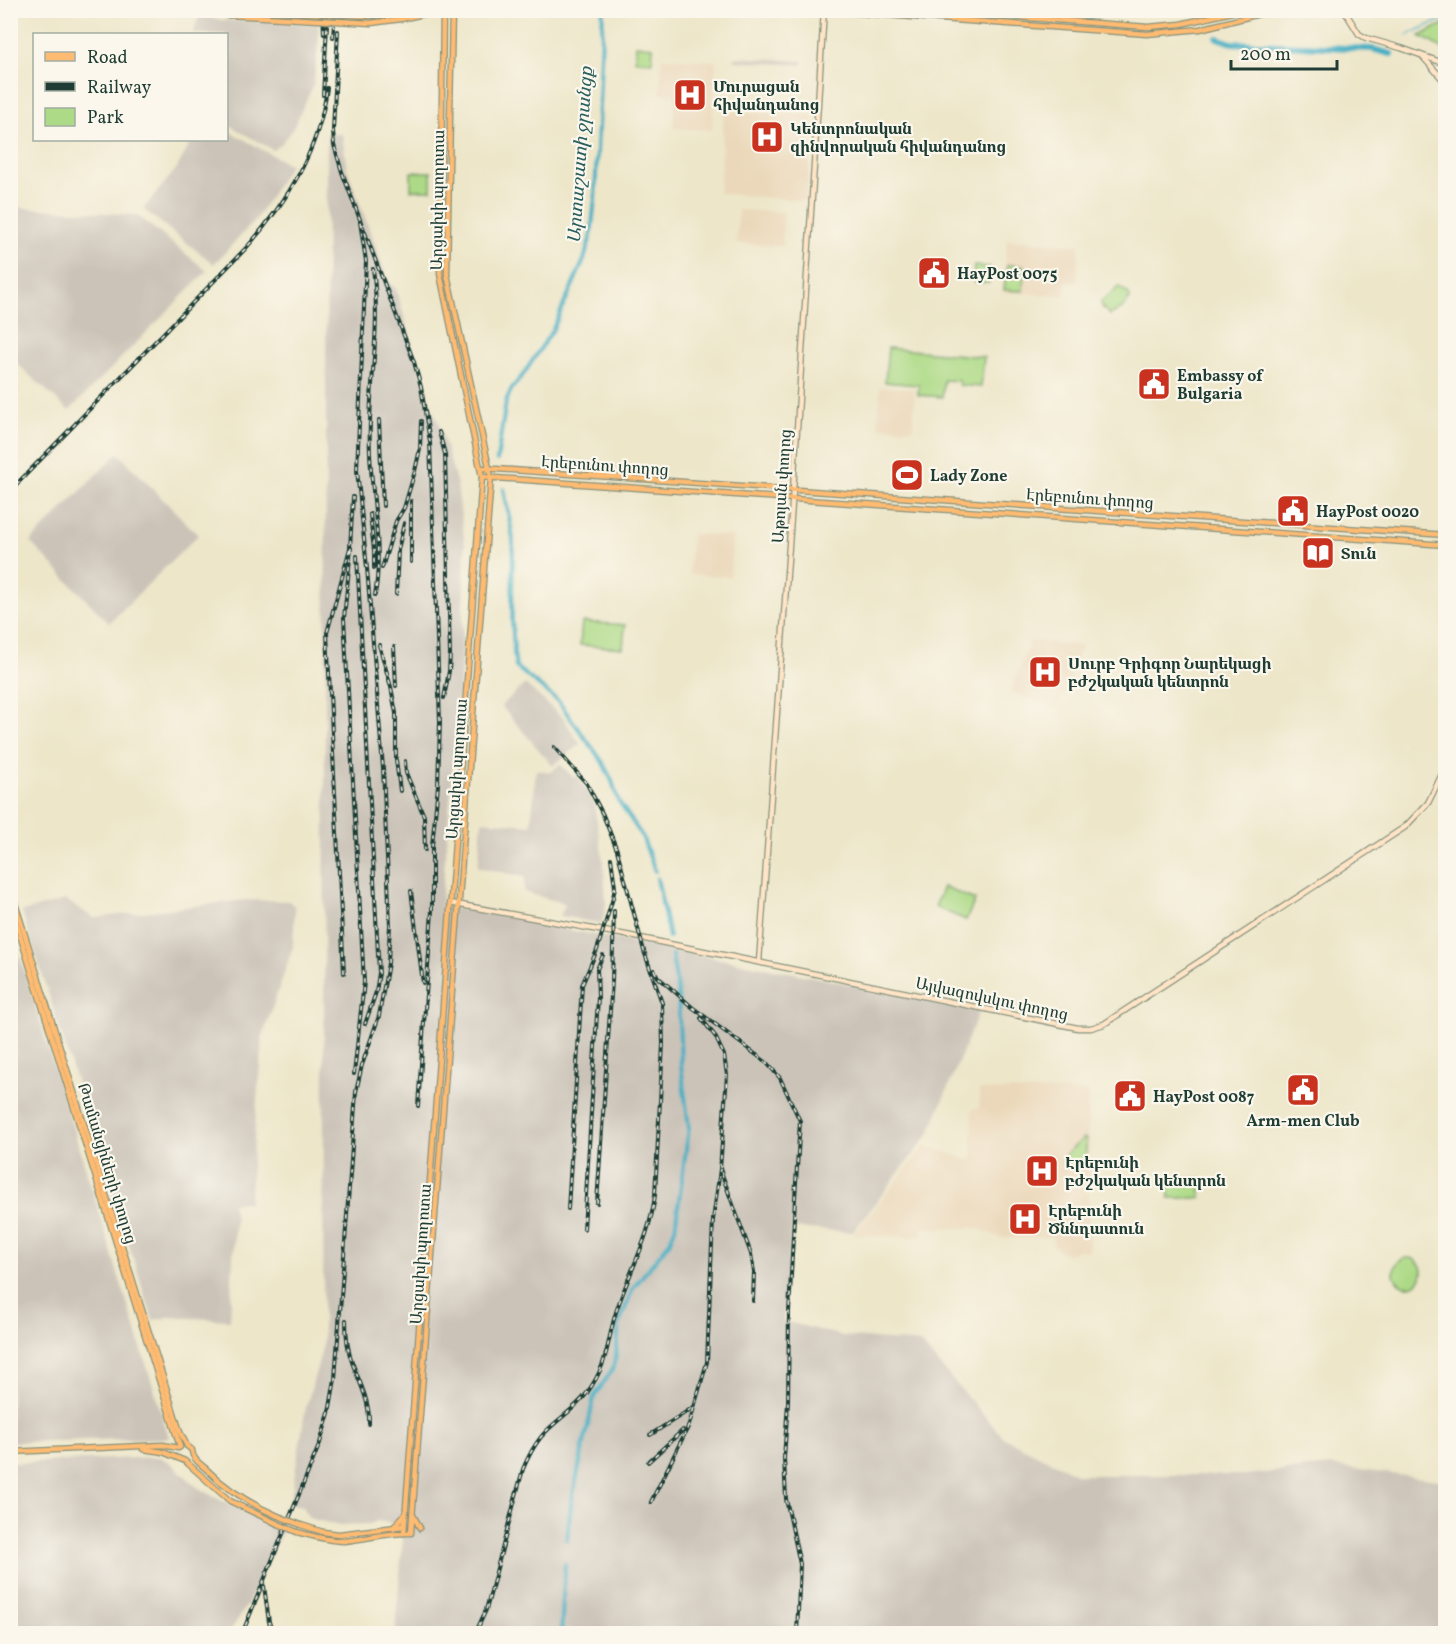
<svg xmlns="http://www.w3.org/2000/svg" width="1456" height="1644" viewBox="0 0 1456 1644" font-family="Vollkorn,'Noto Serif Armenian',serif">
<rect width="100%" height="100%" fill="#fbf7ec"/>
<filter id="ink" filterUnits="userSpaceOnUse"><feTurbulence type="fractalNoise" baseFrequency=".0167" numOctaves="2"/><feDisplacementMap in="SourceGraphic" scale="12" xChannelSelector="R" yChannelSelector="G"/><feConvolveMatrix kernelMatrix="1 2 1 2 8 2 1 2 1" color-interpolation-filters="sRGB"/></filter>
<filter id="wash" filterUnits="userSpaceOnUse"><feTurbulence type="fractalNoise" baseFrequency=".008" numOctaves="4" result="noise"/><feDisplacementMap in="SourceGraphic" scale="24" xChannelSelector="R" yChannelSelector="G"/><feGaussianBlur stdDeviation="1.35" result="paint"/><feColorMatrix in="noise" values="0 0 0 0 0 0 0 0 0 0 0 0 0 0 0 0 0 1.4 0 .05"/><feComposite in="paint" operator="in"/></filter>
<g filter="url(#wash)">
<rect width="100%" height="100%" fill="#ede6c9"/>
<g fill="#ebd8ba">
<polygon points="662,58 716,61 712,130 673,128 675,95 660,94"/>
<polygon points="724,111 813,115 807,201 719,193"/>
<polygon points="738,210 784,212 782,246 736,243"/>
<polygon points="1007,240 1079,245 1077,282 1065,282 1064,296 1003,292"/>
<polygon points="880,387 915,389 913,429 878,427"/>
<polygon points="692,534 733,536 730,577 689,574"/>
<polygon points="1030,641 1082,645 1069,677 1073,679 1056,709 1010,692"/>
<polygon points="979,1090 1088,1091 1089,1251 1078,1250 1068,1254 1060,1251 1054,1246 1052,1237 1002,1238 977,1228 922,1228 922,1237 853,1235 925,1145 972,1161 972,1109 979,1108"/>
</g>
<g fill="#cbc3b8">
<polygon points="199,16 221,20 318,24 319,38 313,86 292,130 280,145 273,150 227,124 226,34 193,34"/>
<polygon points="735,57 803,61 803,65 734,61"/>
<polygon points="227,130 290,165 256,219 214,264 143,209 177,168 192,140 226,140"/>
<polygon points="327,134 342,134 347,169 389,283 396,289 429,401 439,423 457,485 465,545 461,671 441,906 545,922 548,926 980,1009 929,1134 853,1232 792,1228 783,1321 843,1336 920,1343 1004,1438 1078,1475 1246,1475 1330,1466 1445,1481 1445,1633 395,1633 404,1526 378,1521 370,1524 336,1525 309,1518 303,1507 290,1504 305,1412 323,1345"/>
<polygon points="11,207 137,215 207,271 69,411 11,358 11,285 16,285 18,254 11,245"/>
<polygon points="118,453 198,535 109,623 30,542"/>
<polygon points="525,684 563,718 580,744 553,766 501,706"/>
<polygon points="560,764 574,778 576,774 594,803 604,867 606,904 602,924 560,916 566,904 524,892 525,877 478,867 482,821 531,825 536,770 551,772"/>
<polygon points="66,900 94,918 245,900 289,901 295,907 293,947 262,1038 249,1202 232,1203 235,1218 230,1320 169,1317 153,1320 22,912"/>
<polygon points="11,928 169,1438 11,1442"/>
<polygon points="160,1457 172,1464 197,1487 209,1494 231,1506 283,1530 247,1605 229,1633 11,1633 11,1463"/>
</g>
<g fill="#adda86" stroke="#668c5d" stroke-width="1.5">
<polygon points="1445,23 1445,50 1420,36"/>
<polygon points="636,45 653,47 652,62 635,60"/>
<rect x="411" y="172" width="20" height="18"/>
<polygon points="1007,265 1024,266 1023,291 1004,290"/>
<polygon points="974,266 990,267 989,283 973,282"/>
<polygon points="1119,287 1129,294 1130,299 1122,308 1110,315 1102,307 1101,301"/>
<polygon points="888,348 984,357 981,387 959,385 959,381 944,380 942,397 918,395 919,385 885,382"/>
<polygon points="582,622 625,625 623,648 580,645"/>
<polygon points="943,887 975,900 966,920 935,907"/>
<polygon points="1084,1138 1086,1139 1086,1167 1067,1167 1063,1162 1065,1155"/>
<rect x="1169" y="1178" width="32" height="20"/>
<circle cx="1408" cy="1272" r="14"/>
</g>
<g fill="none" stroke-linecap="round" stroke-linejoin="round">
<polyline stroke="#44aec3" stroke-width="1.5" points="1407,35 1446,18"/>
<g stroke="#44aec3" stroke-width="4">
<polyline points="497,460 506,401 512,388 523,375 552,331 584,260 591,235 595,198 603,10"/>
<polyline points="504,489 513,539 512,620 514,650"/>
<polyline points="514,653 516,667 558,701 602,761 612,781 618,800 642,836 655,871"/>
<polyline points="657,878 669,937"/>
<polyline points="567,1540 571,1504 594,1397 612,1370 616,1356 619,1324 633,1288 669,1243 675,1229 689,1128 681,1065 678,993 672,955"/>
<polyline points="561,1634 565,1564"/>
</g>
<polyline stroke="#44aec3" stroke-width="6" points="1217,38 1232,43 1372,49 1391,54"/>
</g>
</g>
<g filter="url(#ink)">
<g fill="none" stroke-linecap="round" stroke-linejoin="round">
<defs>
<g id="secondary">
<polyline points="1344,10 1359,34 1366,38 1401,48 1446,64"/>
<polyline points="1423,57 1446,83"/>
<polyline points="450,903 626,935 1078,1028 1091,1028 1104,1024 1405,827 1428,803 1446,766"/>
<polyline points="759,962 794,476 824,10"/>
</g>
<g id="primary">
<polyline points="201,10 228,15"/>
<polyline points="817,10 1147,34 1200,29 1275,10"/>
<polyline points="924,10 1148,27 1181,24 1241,10"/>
<polyline points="401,19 441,10"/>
<polyline points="482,468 1446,535"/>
<polyline points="482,477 1446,545"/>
<path d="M 10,887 L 180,1432 L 187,1446 L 192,1450 C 192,1458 199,1463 205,1468 C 227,1490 250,1504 278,1516"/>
<polyline points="10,903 180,1447"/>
<polyline points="143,1449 163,1452 185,1461 230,1501 276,1523"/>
<polyline points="10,1452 163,1445 178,1448"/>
<polyline points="413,1515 420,1528"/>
<polyline points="301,1525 323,1532 339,1534 404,1526"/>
<polyline points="393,1528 405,1514"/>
<path d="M 297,1532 C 313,1536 328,1541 344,1541 C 367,1539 389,1532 411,1533 L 491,477 L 447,274 L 452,10"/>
<polyline points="404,1533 482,477 440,274 443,10"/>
</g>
</defs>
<use href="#secondary" stroke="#86927e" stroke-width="7"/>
<use href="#primary" stroke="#86927e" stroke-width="7"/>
<use href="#secondary" stroke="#ffe4c6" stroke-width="4.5"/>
<use href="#primary" stroke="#febb71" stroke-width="4.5"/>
<defs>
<g id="rail">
<polyline points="323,10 324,34"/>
<polyline points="338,31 333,130 334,145 342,172 414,362 421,387 430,442 440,722 438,785 432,846 432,911 418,1106"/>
<polyline points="333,37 335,10"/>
<polyline points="323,95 327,26"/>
<path d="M 373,269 C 382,330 367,392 370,453 C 372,500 383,549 375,595"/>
<polyline points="379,420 383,506"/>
<polyline points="439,432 445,454 450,654 449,671 444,698"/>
<path d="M 10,491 L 247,247 C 288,201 319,150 327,88"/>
<polyline points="370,514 374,551 374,568"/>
<polyline points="351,548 344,618 364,982 354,1074"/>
<polyline points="357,556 379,973 376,992 365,1024"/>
<polyline points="411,562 411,501"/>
<polyline points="382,568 396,521 404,508 415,471 420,449 421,421"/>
<polyline points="396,594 398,550 404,523"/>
<polyline points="379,645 391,687 396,713 396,760 400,791"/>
<polyline points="394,647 396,686"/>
<polyline points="405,761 406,773 424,816 425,850"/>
<polyline points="411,891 423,983"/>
<polyline points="654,970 658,977 692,1007 766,1062 780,1078 800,1121 795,1198 789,1312 788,1403 784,1458 786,1499 800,1564 797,1634"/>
<polyline points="344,973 327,633 350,548 353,497"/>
<polyline points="701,1018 715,1036 724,1055 727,1075 720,1169 751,1254 754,1272 753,1301"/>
<polyline points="597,1203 612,981 614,911"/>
<polyline points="568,1209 582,985 597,950 613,898 615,887 611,858"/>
<polyline points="584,1229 598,997 597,969 603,955"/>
<path d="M 346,1320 C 346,1334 347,1349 352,1362 C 360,1384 370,1401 369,1424"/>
<polyline points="650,1435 694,1407"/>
<polyline points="648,1462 683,1430"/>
<polyline points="651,1502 689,1425 707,1362 713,1220 720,1169"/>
<polyline points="264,1586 269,1622 274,1634"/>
<polyline points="242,1634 320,1443 329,1413 335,1379 356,1092 362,1065 379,1016 388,963 390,925 383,768 367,568 357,470 366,261 360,222"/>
<path d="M 475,1634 L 486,1610 L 523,1469 C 528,1457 533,1447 541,1437 C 554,1421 575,1410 587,1393 C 609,1362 606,1345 616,1312 C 629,1272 650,1238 655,1195 L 663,1044 L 662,1003 L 644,951 L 617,850 L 603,815 L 587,784 L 554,747"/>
</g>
</defs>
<use href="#rail" stroke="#1f3d34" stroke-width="4"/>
<use href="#rail" stroke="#fbf7ec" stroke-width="1.5" stroke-dasharray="4.5" stroke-linecap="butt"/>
<defs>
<g id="primary-bridge">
<polyline points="250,10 371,16 403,12"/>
<polyline points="228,15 371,23 401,19"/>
<polyline points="278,1516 301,1525"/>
<polyline points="276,1523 297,1532"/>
</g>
</defs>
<use href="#primary-bridge" stroke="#86927e" stroke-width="7" stroke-linecap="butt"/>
<use href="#primary-bridge" stroke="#febb71" stroke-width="4.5"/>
</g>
</g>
<defs>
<symbol id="hospital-square" viewBox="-11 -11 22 22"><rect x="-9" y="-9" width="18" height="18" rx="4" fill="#c8321e" stroke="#fbf7ec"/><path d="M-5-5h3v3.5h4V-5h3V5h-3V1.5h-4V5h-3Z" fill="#fff"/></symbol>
<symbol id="civic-square" viewBox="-11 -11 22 22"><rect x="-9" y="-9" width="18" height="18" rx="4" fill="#c8321e" stroke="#fbf7ec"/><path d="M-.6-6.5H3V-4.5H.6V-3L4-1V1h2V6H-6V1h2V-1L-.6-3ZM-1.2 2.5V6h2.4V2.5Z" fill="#fff"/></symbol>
<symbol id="stadium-square" viewBox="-11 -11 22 22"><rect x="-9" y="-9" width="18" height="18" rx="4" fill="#c8321e" stroke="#fbf7ec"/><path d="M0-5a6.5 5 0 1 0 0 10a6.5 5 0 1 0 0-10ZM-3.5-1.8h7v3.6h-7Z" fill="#fff"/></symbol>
<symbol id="library-square" viewBox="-11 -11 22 22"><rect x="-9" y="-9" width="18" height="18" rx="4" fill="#c8321e" stroke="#fbf7ec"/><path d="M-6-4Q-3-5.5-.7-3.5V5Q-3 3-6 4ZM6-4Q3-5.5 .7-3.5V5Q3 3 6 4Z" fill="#fff"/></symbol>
</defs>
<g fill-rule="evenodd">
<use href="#hospital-square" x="671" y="76" width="38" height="38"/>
<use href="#hospital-square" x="748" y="118" width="38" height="38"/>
<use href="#civic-square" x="915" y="254" width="38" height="38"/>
<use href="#civic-square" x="1135" y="365" width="38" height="38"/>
<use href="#stadium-square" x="888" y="456" width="38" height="38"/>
<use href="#civic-square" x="1274" y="492" width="38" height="38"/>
<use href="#library-square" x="1299" y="534" width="38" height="38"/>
<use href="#hospital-square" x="1026" y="653" width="38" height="38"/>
<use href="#civic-square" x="1284" y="1071" width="38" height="38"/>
<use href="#civic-square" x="1111" y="1077" width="38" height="38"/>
<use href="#hospital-square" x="1023" y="1152" width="38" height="38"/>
<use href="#hospital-square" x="1006" y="1200" width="38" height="38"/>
</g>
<g text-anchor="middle" stroke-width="4.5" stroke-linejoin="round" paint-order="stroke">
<g font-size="16" font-weight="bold" fill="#1f3d34" stroke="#fbf7ec" text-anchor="start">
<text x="713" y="92">Մուրացան<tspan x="713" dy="18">հիվանդանոց</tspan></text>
<text x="790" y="134">Կենտրոնական<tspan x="790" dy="18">զինվորական հիվանդանոց</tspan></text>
<text x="957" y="279">HayPost 0075</text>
<text x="1177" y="381">Embassy of<tspan x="1177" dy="18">Bulgaria</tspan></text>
<text x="930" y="481">Lady Zone</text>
<text x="1316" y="517">HayPost 0020</text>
<text x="1341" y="559">Տուն</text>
<text x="1068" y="669">Սուրբ Գրիգոր Նարեկացի<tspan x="1068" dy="18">բժշկական կենտրոն</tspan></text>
<text x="1153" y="1102">HayPost 0087</text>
<text x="1303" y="1126" text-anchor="middle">Arm-men Club</text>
<text x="1065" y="1168">Էրեբունի<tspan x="1065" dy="18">բժշկական կենտրոն</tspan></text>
<text x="1048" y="1216">Էրեբունի<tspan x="1048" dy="18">Ծննդատուն</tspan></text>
</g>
<g font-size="16" fill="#1f3d34" stroke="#fbf7ec">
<text transform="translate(437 200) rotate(-89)" y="6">Արցախի պողոտա</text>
<text transform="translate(605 465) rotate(4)" y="6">Էրեբունու փողոց</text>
<text transform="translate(781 486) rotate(-86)" y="6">Աթոյան փողոց</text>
<text transform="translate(1090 498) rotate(4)" y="6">Էրեբունու փողոց</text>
<text transform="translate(456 769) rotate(-86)" y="6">Արցախի պողոտա</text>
<text transform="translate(992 998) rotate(12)" y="6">Այվազովսկու փողոց</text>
<text transform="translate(108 1163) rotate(73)" y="6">Թամանցիների փողոց</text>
<text transform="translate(420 1254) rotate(-86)" y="6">Արցախի պողոտա</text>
</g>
<g font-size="18" font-style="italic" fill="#2a5f5f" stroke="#fbf7ec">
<text transform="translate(580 155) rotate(-86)" y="6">Արտաշատի ջրանցք</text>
</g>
</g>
<rect width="1456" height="1644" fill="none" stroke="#fbf7ec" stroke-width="36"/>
<rect x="33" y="33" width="195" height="108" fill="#fbf7ec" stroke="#a3ada2" stroke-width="1.5"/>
<rect x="45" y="52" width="30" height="9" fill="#febb71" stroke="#a3ada2" stroke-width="1.5"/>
<text x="87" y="63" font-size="18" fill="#1f3d34">Road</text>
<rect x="45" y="82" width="30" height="9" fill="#1f3d34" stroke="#a3ada2" stroke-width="1.5"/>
<text x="87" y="93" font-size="18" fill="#1f3d34">Railway</text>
<rect x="45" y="108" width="30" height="18" fill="#adda86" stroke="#a3ada2" stroke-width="1.5"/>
<text x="87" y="123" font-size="18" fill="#1f3d34">Park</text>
<path d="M1231 60v9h106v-9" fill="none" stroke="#1f3d34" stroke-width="3"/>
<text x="1240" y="60" font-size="18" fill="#1f3d34" stroke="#fbf7ec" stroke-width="4.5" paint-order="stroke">200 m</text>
</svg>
